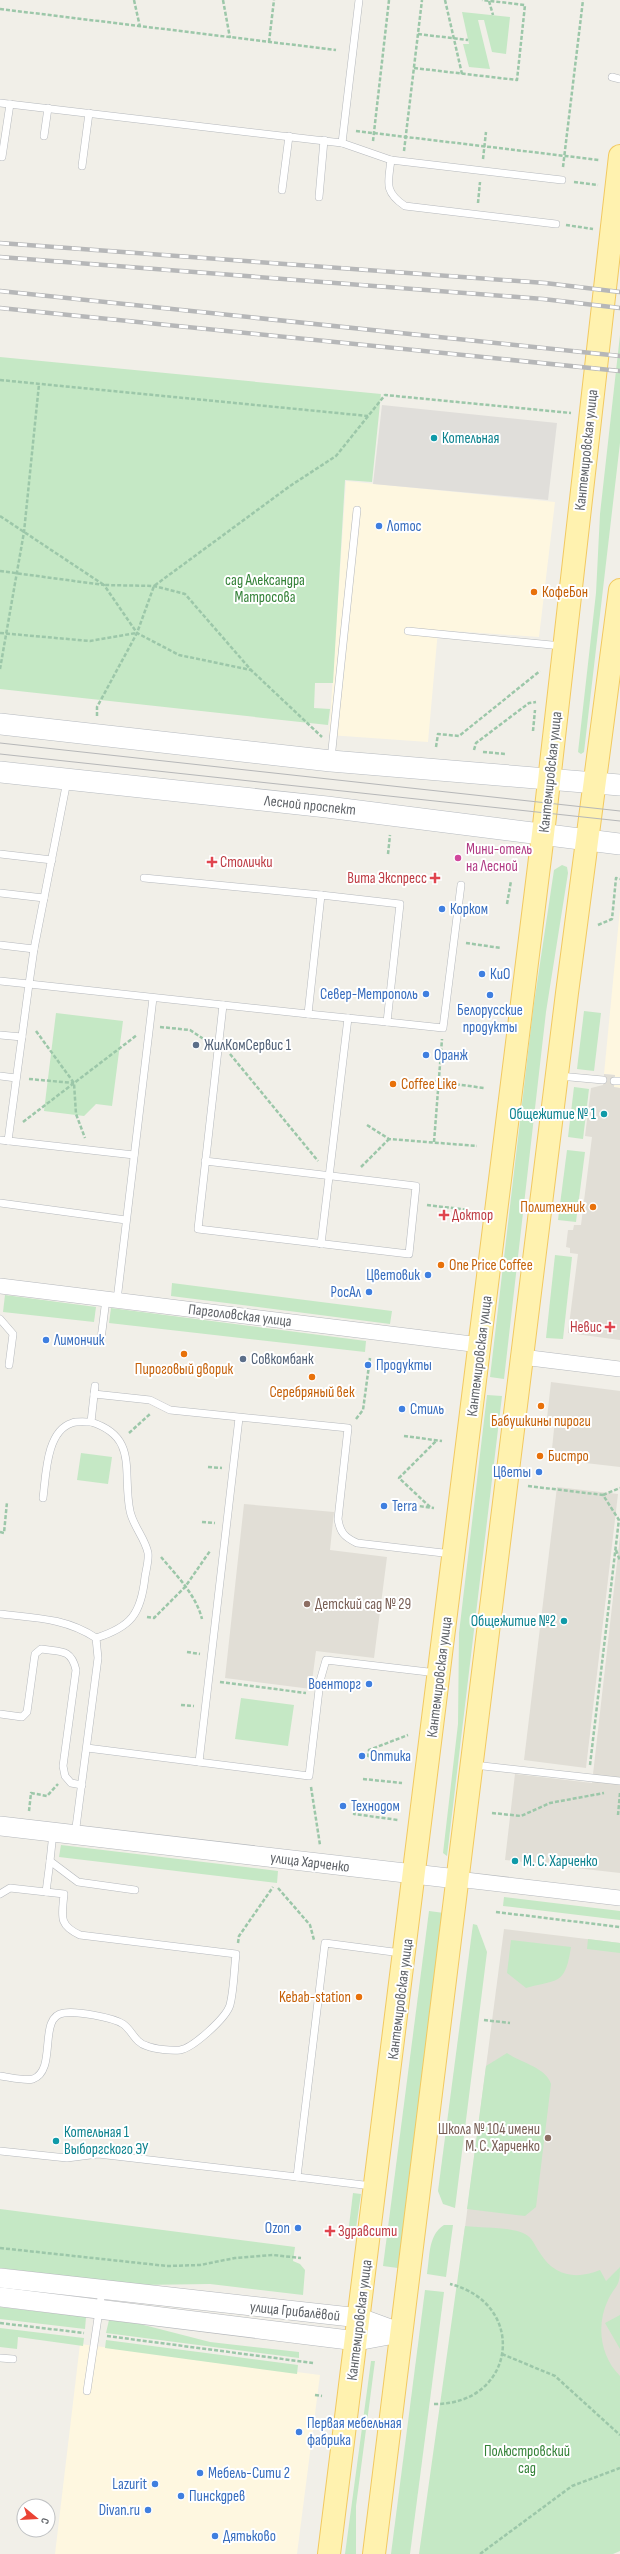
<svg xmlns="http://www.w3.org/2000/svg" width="620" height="2554" viewBox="0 0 620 2554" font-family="'Sofia Sans Condensed',sans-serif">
<rect width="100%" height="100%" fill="#f1efe8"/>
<g fill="#fef7e0">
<polygon points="346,481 555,502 539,637 438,630 428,742 329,735"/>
<polygon points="620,909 620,1088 614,1087 615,1075 604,1074"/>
<polygon points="80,2344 320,2375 297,2554 55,2554"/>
</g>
<polygon fill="#e0deda" points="382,405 557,423 548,500 373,484"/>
<g fill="#e1ded6">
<polygon points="604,1074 615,1075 614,1087 620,1088 620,1340 568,1333 578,1254 570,1253 570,1248 566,1247 568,1230 573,1230 574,1225 581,1225 592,1137 585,1136 591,1088 603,1085"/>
<polygon points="551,1382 620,1391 620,1467 551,1459 555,1419 547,1418"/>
<polygon points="557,1487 618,1494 586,1768 524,1760"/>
<polygon points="244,1504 334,1512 330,1550 387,1557 374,1658 316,1651 311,1689 225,1678"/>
<polygon points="620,1536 620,1873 505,1860 515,1774 592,1783"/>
<polygon points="504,1929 620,1943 620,2420 461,2258"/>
</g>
<g fill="#c5e8c5">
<polygon points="462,12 510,17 506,54 492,52 484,20 478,20 490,69 469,67 463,44 469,44"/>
<polygon points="620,335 620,443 584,752 581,754 578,752 596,593 600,514"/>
<polygon points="0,357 381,394 372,482 345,480 333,683 315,683 314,708 330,709 328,725 0,689"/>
<polygon points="562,865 567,867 568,873 546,1012 504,1379 490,1377 533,1010 554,870"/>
<polygon points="584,1011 601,1013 594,1071 577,1069"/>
<polygon points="56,1013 123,1021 112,1106 96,1104 84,1116 44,1111"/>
<polygon points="574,1087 589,1089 583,1139 568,1137"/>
<polygon points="567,1150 585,1152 576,1222 558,1220"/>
<polygon points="555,1255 572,1257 563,1339 546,1338"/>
<polygon points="172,1283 392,1311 390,1324 171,1296"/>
<polygon points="5,1295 96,1307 94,1322 3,1312"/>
<polygon points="111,1308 366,1341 365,1352 109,1323"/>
<polygon points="487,1395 502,1396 447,1856 443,1853 458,1724 459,1633"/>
<polygon points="81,1453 112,1457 108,1484 77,1480"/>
<polygon points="241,1698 294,1705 288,1746 235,1739"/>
<polygon points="61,1845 278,1871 277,1883 59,1857"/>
<polygon points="504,1897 620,1911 620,1920 503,1906"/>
<polygon points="429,1911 444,1913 398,2268 383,2266"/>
<polygon points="473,1924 477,1925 487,1952 455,2208 443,2204 438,2191"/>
<polygon points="588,1939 620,1943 620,1953 587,1949"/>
<path d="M 511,1940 L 571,1947 C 565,1986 558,1979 526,1988 L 507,1973 Z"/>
<path d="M 507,2053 C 520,2062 547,2068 551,2084 L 536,2207 L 525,2216 L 467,2209 L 486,2066 Z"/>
<polygon points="353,2193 361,2194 355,2235 348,2234"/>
<polygon points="0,2209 295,2247 293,2261 300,2264 305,2270 303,2295 210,2284 140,2285 0,2268"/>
<path d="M 444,2225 L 453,2225 L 446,2277 L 427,2274 C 430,2256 428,2235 444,2225 Z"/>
<path d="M 465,2226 C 481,2228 509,2227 523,2233 C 533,2237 534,2245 540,2253 C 554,2276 576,2280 600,2270 L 606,2281 L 620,2267 C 620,2289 616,2283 608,2300 C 596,2325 600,2356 620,2376 L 620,2551 L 613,2554 L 419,2554 Z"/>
<polygon points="425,2290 444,2292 410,2554 391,2554"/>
<polygon points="0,2307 86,2317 85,2329 0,2319"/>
<polygon points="620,2315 620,2349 605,2323"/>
<polygon points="109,2320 140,2324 210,2342 299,2352 299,2358 106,2333"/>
<polygon points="0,2328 84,2338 83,2346 18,2337 17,2349 0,2347"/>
<polygon points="106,2340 298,2365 297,2374 105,2348"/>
<polygon points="371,2361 375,2361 356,2506 356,2554 345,2554"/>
</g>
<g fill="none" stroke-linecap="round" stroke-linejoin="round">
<defs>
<g id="service">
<polyline points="612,77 620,79"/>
<polyline points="0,103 342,143 391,160 562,180"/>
<polyline points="44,136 48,108"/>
<polyline points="342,143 359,0"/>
<polyline points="2,157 10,104"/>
<path d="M 391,160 C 388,183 384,192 405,206 L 556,224"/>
<polyline points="82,166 89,113"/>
<polyline points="282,190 289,136"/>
<polyline points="319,197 324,140"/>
<polyline points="408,631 562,646"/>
<polyline points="331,759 357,510"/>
<polyline points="67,781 34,949 29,984 308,1014 321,895 400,904 387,1022 443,1028 461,885"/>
<polyline points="0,854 52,860"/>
<polyline points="144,878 321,895"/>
<polyline points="0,893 44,898"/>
<polyline points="0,945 34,949"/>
<polyline points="0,981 29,984 8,1141"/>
<polyline points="308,1014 387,1022"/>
<polyline points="0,1035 22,1037"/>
<polyline points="0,1076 16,1078"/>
<polyline points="559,1076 603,1080"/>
<polyline points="614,1081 620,1081"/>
<polyline points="0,1140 134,1155"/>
<polyline points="205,1161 416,1186 409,1254 198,1229 223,1005"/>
<polyline points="0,1203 126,1220"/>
<polyline points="321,1244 348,1018"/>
<polyline points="117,1300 153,998"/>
<polyline points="0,1319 13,1334 9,1365"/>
<polyline points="101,1339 106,1299"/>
<path d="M 94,1394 L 150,1400 L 170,1410 L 348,1428 L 338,1519 C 340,1532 344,1537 357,1543 L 452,1554"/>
<path d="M 43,1498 C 46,1476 46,1431 72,1423 C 77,1421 85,1422 91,1422"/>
<path d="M 0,1614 C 35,1618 66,1618 96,1638"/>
<path d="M 0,1714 L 22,1717 L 27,1712 L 35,1654 L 41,1649 C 60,1652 71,1648 76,1670 L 63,1766 L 65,1776 L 71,1783 L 82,1785"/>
<polyline points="87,1748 309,1776 320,1681 326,1660 437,1673"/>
<polyline points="199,1762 239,1418"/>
<polyline points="474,1765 620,1781"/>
<polyline points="53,1833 50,1861 78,1882 135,1890"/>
<path d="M 75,1835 L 98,1658 L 96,1638 C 131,1627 141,1614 145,1577 C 146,1570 149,1560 148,1553 C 145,1538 133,1526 130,1511 C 122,1472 139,1437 91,1422 L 95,1386"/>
<polyline points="46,1892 50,1861"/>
<path d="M 0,1894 L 10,1888 L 64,1894 C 62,1916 58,1925 80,1935 L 236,1954 C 234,1970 234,1989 230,2005 C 226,2018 193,2048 180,2050 C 171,2051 155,2049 147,2046 C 135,2043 132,2030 123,2024 C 112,2017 76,2011 64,2013 C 37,2016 58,2070 33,2079 C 24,2081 9,2077 0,2076"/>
<polyline points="0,2151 67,2158 98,2154 297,2177 325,1943 401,1953"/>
<polyline points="297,2177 372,2186"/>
<polyline points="0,2358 13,2359"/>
<polyline points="87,2391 102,2291"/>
</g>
<g id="minor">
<polyline points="0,1286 480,1345"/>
<polyline points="522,1357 620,1369"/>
<polyline points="457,1879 620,1898"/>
</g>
<g id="tertiary">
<polyline points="0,1826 457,1879"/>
<polyline points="0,2278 360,2318 401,2333"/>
<polyline points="0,2297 357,2341 400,2333"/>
</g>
<g id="secondary">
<polyline points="0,724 331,761 620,785"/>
<polyline points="0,772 327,807 620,844"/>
</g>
<g id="primary">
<polyline points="329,2554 543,834 620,156"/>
<polyline points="374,2554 567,993 620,590"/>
</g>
</defs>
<use href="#service" stroke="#b5b8bc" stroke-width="8"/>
<use href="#minor" stroke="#b5b8bc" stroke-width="16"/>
<use href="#tertiary" stroke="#b5b8bc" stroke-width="20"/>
<use href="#secondary" stroke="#b6babf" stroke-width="22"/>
<use href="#primary" stroke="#f2c960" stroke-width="24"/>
<g stroke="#9cc7a9" stroke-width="2.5" stroke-dasharray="4 2" stroke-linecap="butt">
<polyline points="134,0 140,27"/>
<polyline points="223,0 230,38"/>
<polyline points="445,0 462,74"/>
<polyline points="489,1 493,15"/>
<polyline points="0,9 336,50"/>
<polyline points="418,34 468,40"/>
<polyline points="269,42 274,0"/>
<polyline points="414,68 517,80 525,5 482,0"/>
<polyline points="356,131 599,160"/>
<polyline points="373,141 389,0"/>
<polyline points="404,151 422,0"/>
<polyline points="483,159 486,132"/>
<polyline points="563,167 583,0"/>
<polyline points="574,182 598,185"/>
<polyline points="478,203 480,182"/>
<polyline points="566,225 593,229"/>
<polyline points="0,380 368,416"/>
<polyline points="0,516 104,585 154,586 185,594 251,670 322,737"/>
<polyline points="0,571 104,585 137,633 179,655 251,670"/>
<polyline points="0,633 90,641 136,633"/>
<polyline points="0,669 24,532 39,384"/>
<polyline points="97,716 97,707 137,633 154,586 290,486 336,456 385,395 571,413"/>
<polyline points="533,731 535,710"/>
<polyline points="436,747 438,734 459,736 540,671"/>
<polyline points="474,750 476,743 529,703 536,702"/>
<polyline points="483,752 506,754"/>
<polyline points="388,854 390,835"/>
<polyline points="507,904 511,881"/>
<polyline points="598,925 612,919 616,878 620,879"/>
<polyline points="466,943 501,948"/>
<polyline points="160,1027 190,1030 208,1042"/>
<polyline points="36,1031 74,1083 76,1114 85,1138"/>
<polyline points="230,1054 318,1161"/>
<polyline points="29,1079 74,1083"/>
<polyline points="432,1081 484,1088"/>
<polyline points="23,1122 137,1035"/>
<polyline points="367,1125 389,1139 477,1146"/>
<polyline points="434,1142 442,1039"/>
<polyline points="361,1167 389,1139"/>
<polyline points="427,1205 469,1210"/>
<polyline points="356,1419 363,1410 370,1358"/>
<polyline points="129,1433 150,1414"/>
<polyline points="404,1436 442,1441"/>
<polyline points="208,1467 222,1468"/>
<polyline points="528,1486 603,1495 619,1520"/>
<polyline points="603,1495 620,1488"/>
<polyline points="396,1503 434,1508"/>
<polyline points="430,1507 399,1478 437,1440"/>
<polyline points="202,1522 215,1523"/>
<polyline points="0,1532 4,1533 7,1502"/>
<polyline points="616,1550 620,1561"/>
<path d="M 161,1557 C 177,1576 196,1595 202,1619"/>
<polyline points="147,1617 154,1618 185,1587 210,1551"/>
<polyline points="187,1652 200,1654"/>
<polyline points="220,1682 306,1693"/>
<polyline points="181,1705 194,1706"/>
<polyline points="405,1761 368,1756 369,1750 408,1735"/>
<polyline points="590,1765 619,1519"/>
<polyline points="363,1779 402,1783"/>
<polyline points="311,1787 320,1845"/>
<polyline points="29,1811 31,1793 47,1796 58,1784"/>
<polyline points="355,1812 354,1814 398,1820"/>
<polyline points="492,1813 521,1816 550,1803 604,1793"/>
<polyline points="618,1815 620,1793"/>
<polyline points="278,1888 310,1925 314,1940"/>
<polyline points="496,1912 620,1927"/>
<polyline points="238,1943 239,1936 273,1887"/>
<polyline points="484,2020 510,2023"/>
<polyline points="0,2248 167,2266 200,2265 235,2258 273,2255 301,2258"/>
<polyline points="0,2323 84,2333"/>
<polyline points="107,2336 313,2363"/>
<polyline points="502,2354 555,2376 620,2435"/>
<polyline points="315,2395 322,2396"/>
<path d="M 434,2404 C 516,2405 529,2304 450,2284"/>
<polyline points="480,2554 572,2486 620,2468"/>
</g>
<use href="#service" stroke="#fff" stroke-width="7"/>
<use href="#minor" stroke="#fff" stroke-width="15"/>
<use href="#tertiary" stroke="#fff" stroke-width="19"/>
<use href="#secondary" stroke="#fff" stroke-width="21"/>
<use href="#primary" stroke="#fff2af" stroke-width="22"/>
<g stroke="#b6b7b8" stroke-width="1">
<polyline points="0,743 620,811"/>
<polyline points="0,754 620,821"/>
</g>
<defs>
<g id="rail">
<polyline points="0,243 545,283 620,292"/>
<polyline points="0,257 543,299 620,308"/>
<polyline points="0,291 620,356"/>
<polyline points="0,308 620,371"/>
</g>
</defs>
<use href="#rail" stroke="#b6b7b8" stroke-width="4.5"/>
<use href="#rail" stroke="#fff" stroke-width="3" stroke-dasharray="9" stroke-linecap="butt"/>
</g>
<g fill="#0f9aa8" stroke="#fff" stroke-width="1.5">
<circle cx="434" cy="438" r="4"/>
<circle cx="604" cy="1114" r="4"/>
<circle cx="564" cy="1621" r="4"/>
<circle cx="515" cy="1861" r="4"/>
<circle cx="56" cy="2141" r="4"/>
</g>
<g fill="#3f7fe0" stroke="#fff" stroke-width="1.5">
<circle cx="379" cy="526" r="4"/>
<circle cx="442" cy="909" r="4"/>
<circle cx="482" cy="974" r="4"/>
<circle cx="426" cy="994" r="4"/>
<circle cx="490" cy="995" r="4"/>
<circle cx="426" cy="1055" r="4"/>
<circle cx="428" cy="1275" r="4"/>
<circle cx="369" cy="1292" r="4"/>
<circle cx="46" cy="1340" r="4"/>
<circle cx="368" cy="1365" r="4"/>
<circle cx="402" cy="1409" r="4"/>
<circle cx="539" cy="1472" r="4"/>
<circle cx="384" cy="1506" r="4"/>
<circle cx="369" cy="1684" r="4"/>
<circle cx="362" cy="1756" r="4"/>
<circle cx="343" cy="1806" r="4"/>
<circle cx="298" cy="2228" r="4"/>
<circle cx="299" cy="2432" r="4"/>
<circle cx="200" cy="2473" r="4"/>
<circle cx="155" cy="2484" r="4"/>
<circle cx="181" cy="2496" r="4"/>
<circle cx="148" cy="2510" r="4"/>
<circle cx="215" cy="2536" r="4"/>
</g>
<g fill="#e8710a" stroke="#fff" stroke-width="1.5">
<circle cx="534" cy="592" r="4"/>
<circle cx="393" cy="1084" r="4"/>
<circle cx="593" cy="1207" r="4"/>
<circle cx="441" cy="1265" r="4"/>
<circle cx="184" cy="1354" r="4"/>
<circle cx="312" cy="1377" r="4"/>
<circle cx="541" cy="1406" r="4"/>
<circle cx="540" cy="1456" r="4"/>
<circle cx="359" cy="1997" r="4"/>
</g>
<circle fill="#d1479c" stroke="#fff" stroke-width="1.5" cx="458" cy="858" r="4"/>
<g fill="#e0444e" stroke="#fff" stroke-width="1.5">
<path d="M210 856h4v4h4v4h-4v4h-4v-4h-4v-4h4z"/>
<path d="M433 872h4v4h4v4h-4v4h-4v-4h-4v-4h4z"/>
<path d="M442 1209h4v4h4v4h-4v4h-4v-4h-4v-4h4z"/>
<path d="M608 1321h4v4h4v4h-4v4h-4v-4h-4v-4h4z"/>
<path d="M328 2225h4v4h4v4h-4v4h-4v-4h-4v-4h4z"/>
</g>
<g fill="#5c6f8a" stroke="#fff" stroke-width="1.5">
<circle cx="196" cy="1045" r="4"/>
<circle cx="243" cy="1359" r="4"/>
</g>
<g fill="#8d6e63" stroke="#fff" stroke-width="1.5">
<circle cx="307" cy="1604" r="4"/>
<circle cx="548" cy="2138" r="4"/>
</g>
<g text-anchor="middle" stroke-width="4" stroke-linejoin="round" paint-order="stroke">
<g font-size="15" fill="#0d838f" stroke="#fff" text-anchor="start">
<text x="442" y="443">Котельная</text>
<text x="596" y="1119" text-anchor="end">Общежитие № 1</text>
<text x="556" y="1626" text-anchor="end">Общежитие №2</text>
<text x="523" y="1866">М. С. Харченко</text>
<text x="64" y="2137">Котельная 1<tspan x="64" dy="17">Выборгского ЭУ</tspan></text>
</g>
<g font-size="15" fill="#5f6368" stroke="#fff">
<text transform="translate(586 450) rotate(-84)" y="5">Кантемировская улица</text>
<text transform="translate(550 772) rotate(-84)" y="5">Кантемировская улица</text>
<text transform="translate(310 805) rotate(6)" y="5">Лесной проспект</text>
<text transform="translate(240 1315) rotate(7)" y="5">Парголовская улица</text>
<text transform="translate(479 1356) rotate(-83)" y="5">Кантемировская улица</text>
<text transform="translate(439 1677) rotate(-83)" y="5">Кантемировская улица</text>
<text transform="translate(310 1862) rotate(7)" y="5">улица Харченко</text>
<text transform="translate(400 1999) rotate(-83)" y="5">Кантемировская улица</text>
<text transform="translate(295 2311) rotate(6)" y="5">улица Грибалёвой</text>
<text transform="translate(359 2320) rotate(-83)" y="5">Кантемировская улица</text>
</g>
<g font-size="15" fill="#366cbe" stroke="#fff" text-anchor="start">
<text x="387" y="531">Лотос</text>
<text x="450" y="914">Корком</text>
<text x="490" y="979">КиО</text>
<text x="418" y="999" text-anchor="end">Север-Метрополь</text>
<text x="490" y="1015" text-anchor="middle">Белорусские<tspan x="490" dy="17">продукты</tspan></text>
<text x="434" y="1060">Оранж</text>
<text x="420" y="1280" text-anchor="end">Цветовик</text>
<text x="361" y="1297" text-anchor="end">РосАл</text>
<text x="54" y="1345">Лимончик</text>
<text x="376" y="1370">Продукты</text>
<text x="410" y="1414">Стиль</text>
<text x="531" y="1477" text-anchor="end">Цветы</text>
<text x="392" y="1511">Terra</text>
<text x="361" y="1689" text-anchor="end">Военторг</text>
<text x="370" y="1761">Оптика</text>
<text x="351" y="1811">Технодом</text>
<text x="290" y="2233" text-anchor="end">Ozon</text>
<text x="307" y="2428">Первая мебельная<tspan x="307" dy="17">фабрика</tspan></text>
<text x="208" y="2478">Мебель-Сити 2</text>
<text x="147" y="2489" text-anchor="end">Lazurit</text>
<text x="189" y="2501">Пинскдрев</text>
<text x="140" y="2515" text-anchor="end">Divan.ru</text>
<text x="223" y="2541">Дятьково</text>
</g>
<g font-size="15" fill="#348238" stroke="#fff">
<text x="265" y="585">cад Александра<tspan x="265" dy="17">Матросова</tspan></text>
<text x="527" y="2456">Полюстровский<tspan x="527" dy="17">сад</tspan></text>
</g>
<g font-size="15" fill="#c56008" stroke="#fff" text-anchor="start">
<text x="542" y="597">КофеБон</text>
<text x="401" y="1089">Coffee Like</text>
<text x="585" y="1212" text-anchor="end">Политехник</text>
<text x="449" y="1270">One Price Coffee</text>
<text x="184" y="1374" text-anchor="middle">Пироговый дворик</text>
<text x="312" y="1397" text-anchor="middle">Серебряный век</text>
<text x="541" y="1426" text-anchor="middle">Бабушкины пироги</text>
<text x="548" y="1461">Бистро</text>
<text x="351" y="2002" text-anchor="end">Kebab-station</text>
</g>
<g font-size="15" fill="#b23c85" stroke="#fff" text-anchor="start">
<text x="466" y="854">Мини-отель<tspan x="466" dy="17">на Лесной</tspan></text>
</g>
<g font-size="15" fill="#be3a42" stroke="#fff" text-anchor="start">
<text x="220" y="867">Столички</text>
<text x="427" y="883" text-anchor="end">Вита Экспресс</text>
<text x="452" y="1220">Доктор</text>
<text x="602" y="1332" text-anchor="end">Невис</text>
<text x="338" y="2236">Здравсити</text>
</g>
<g font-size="15" fill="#4e5e75" stroke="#fff" text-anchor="start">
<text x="204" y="1050">ЖилКомСервис 1</text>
<text x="251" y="1364">Совкомбанк</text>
</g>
<g font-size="15" fill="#785e54" stroke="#fff" text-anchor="start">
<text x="315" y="1609">Детский сад № 29</text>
<text x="540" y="2134" text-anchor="end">Школа № 104 имени<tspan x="540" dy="17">М. С. Харченко</tspan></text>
</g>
</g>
<g transform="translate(36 2518) rotate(108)"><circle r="19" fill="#ffffff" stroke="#bfc1c3"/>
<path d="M0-3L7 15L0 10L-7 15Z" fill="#ea4335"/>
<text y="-6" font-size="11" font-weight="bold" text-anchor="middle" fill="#5f6368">С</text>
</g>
</svg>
